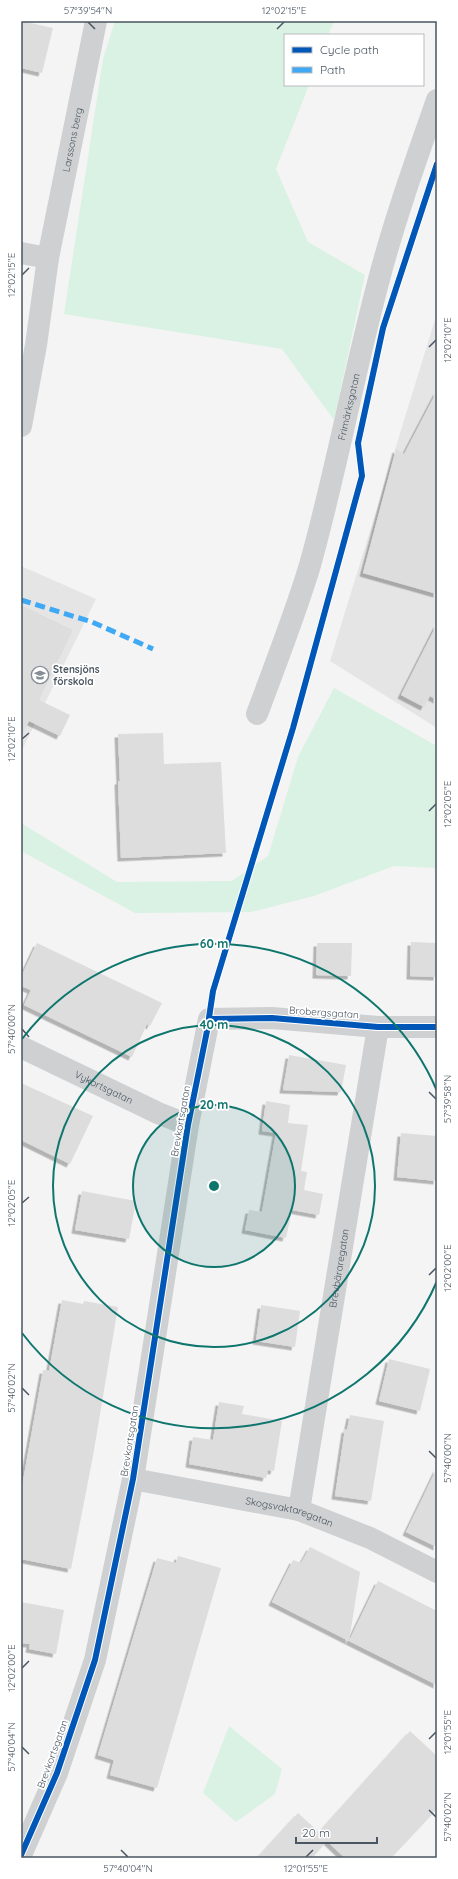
<svg xmlns="http://www.w3.org/2000/svg" width="458" height="1879" viewBox="0 0 458 1879" font-family="Quicksand,sans-serif">
<defs>
<filter id="shadow"><feDropShadow dx="-3.5" dy="3.5" stdDeviation="0" flood-color="#0004"/></filter>
</defs>
<rect width="100%" height="100%" fill="#f4f4f4"/>
<g fill="#e6e5e6">
<polygon points="437,313 437,728 330,661"/>
<polygon points="21,566 96,599 21,752"/>
</g>
<g fill="#d9f2e3">
<polygon points="115,21 334,21 328,35 285,35 285,85 309,85 276,169 308,242 365,275 334,420 282,349 64,314 103,59"/>
<polygon points="334,688 437,746 437,868 394,866 314,896 251,912 135,913 21,851 21,823 117,882 232,881 268,856 298,757"/>
<polygon points="229,1726 282,1769 275,1794 236,1822 203,1793"/>
</g>
<g fill="#ddddde" filter="url(#shadow)">
<polygon points="21,21 53,28 42,73 21,68"/>
<polygon points="437,391 437,594 363,573 396,449 404,454"/>
<polygon points="21,605 73,630 39,700 70,715 60,736 29,721 21,737"/>
<polygon points="437,624 437,700 430,696 424,707 401,695"/>
<polygon points="163,733 164,764 221,762 226,853 121,858 118,781 120,781 118,734"/>
<polygon points="411,942 437,943 437,977 410,976"/>
<polygon points="37,943 162,1003 150,1026 147,1024 132,1057 24,1005 31,990 21,986 21,977"/>
<polygon points="317,943 352,943 351,976 316,975"/>
<polygon points="289,1055 346,1065 341,1092 283,1090"/>
<polygon points="21,1083 93,1116 70,1164 21,1140"/>
<polygon points="266,1101 290,1105 288,1123 308,1125 301,1171 307,1172 304,1190 323,1194 319,1215 292,1210 286,1238 245,1230 249,1210 262,1212 276,1133 262,1131"/>
<polygon points="401,1133 437,1136 437,1181 397,1177"/>
<polygon points="82,1191 136,1201 129,1239 75,1230"/>
<polygon points="62,1300 83,1304 84,1301 118,1307 93,1456 71,1569 21,1559 21,1492 43,1370 49,1371"/>
<polygon points="261,1305 300,1311 295,1347 256,1341"/>
<polygon points="389,1359 430,1369 420,1411 379,1401"/>
<polygon points="219,1402 244,1406 242,1414 282,1421 274,1471 268,1470 266,1478 189,1464 193,1437 213,1440"/>
<polygon points="350,1415 384,1421 371,1501 335,1496 345,1429 347,1430"/>
<polygon points="437,1468 437,1547 406,1532"/>
<polygon points="310,1547 360,1572 349,1641 272,1602 293,1560 301,1563"/>
<polygon points="178,1556 221,1568 157,1788 110,1775 114,1760 98,1755 157,1558 176,1563"/>
<polygon points="378,1581 437,1611 437,1685 349,1641"/>
<polygon points="21,1602 64,1610 56,1654 29,1649 30,1644 21,1643"/>
<polygon points="410,1731 437,1756 437,1809 391,1858 345,1858 327,1841 312,1858 257,1858 298,1813 319,1832"/>
</g>
<g fill="none" stroke-linecap="round" stroke-linejoin="round">
<g stroke="#ced0d2" stroke-width="22">
<polyline points="21,253 48,258"/>
<path id="s1" d="M 21,426 L 36,345 L 48,258 L 96,21"/>
<path id="s2" d="M 257,714 C 275,665 295,615 310,565 C 336,472 353,377 378,283 C 394,221 416,160 437,100"/>
<path id="s3" d="M 21,1047 L 158,1113 L 188,1125"/>
<path id="s4" d="M 133,1479 L 299,1510 L 370,1538 L 437,1572"/>
<path id="s5" d="M 299,1510 L 378,1027"/>
<polyline points="21,1855 57,1773 95,1660 133,1479 188,1125 209,1019 272,1018 378,1027 437,1027"/>
</g>
<polyline stroke="#3fa9f5" stroke-width="5" stroke-dasharray="10 5" stroke-linecap="butt" points="21,600 92,622 153,649"/>
<defs>
<g id="cycleway">
<polyline points="209,1019 272,1018 378,1027 437,1027"/>
<polyline points="21,1855 57,1773 95,1660 133,1479 188,1125 207,1031 213,991 293,728 362,476 358,443 383,328 437,164"/>
</g>
</defs>
<use href="#cycleway" stroke="#fff" stroke-width="8"/>
<use href="#cycleway" stroke="#0057b8" stroke-width="6"/>
</g>
<path fill="none" stroke="#4a5661" stroke-width="1.5" d="M 88,22 L 95,29M 277,29 L 284,22M 22,275 L 29,268M 429,347 L 436,340M 22,739 L 29,733M 429,811 L 436,804M 22,1029 L 29,1037M 429,1092 L 436,1099M 22,1203 L 29,1197M 429,1275 L 436,1268M 22,1388 L 29,1395M 429,1451 L 436,1458M 22,1668 L 29,1661M 429,1739 L 436,1732M 22,1747 L 29,1754M 429,1810 L 436,1817M 121,1850 L 128,1857M 306,1857 L 313,1850"/>
<circle cx="214" cy="1186" r="81" fill="#0f766e" fill-opacity=".12"/>
<g fill="none" stroke="#0f766e" stroke-width="2">
<circle cx="214" cy="1186" r="81"/>
<circle cx="214" cy="1186" r="161"/>
<path d="M437 1281A242 242 0 0 1 22 1333M22 1039A242 242 0 0 1 437 1091"/>
</g>
<defs>
<symbol id="school-ring" viewBox="-11 -11 22 22"><circle r="9.5" fill="#fff" stroke="#868d94" stroke-width="1.5"/><path d="M0-5L7-2L0 1L-7-2ZM-4 1L0 2.5L4 1V4Q0 6-4 4Z" fill="#868d94"/></symbol>
</defs>
<g fill-rule="evenodd">
<use href="#school-ring" x="30" y="665" width="20" height="20"/>
</g>
<g text-anchor="middle" stroke-width="3.5" stroke-linejoin="round" paint-order="stroke">
<g font-size="10" fill="#4a5661" stroke="#fff">
<text dy="4" stroke="none"><textPath href="#s1" startOffset="291">Larssons berg</textPath></text>
<text dy="4" stroke="none"><textPath href="#s2" startOffset="321">Frimärksgatan</textPath></text>
<text transform="translate(324 1012) rotate(4)" y="4">Brobergsgatan</text>
<text dy="4" stroke="none"><textPath href="#s3" startOffset="92">Vykortsgatan</textPath></text>
<text transform="translate(180 1121) rotate(-80)" y="4">Brevkortsgatan</text>
<text dy="4" stroke="none"><textPath href="#s5" startOffset="245">Brevbäraregatan</textPath></text>
<text transform="translate(129 1441) rotate(-81)" y="4">Brevkortsgatan</text>
<text dy="4" stroke="none"><textPath href="#s4" startOffset="160">Skogsvaktaregatan</textPath></text>
<text transform="translate(52 1754) rotate(-70)" y="4">Brevkortsgatan</text>
</g>
<g font-size="10" font-weight="bold" fill="#4a5661" stroke="#fff" text-anchor="start">
<text x="53" y="673">Stensjöns<tspan x="53" dy="12">förskola</tspan></text>
</g>
</g>
<circle cx="214" cy="1186" r="6" fill="#0f766e" stroke="#fff" stroke-width="2"/>
<g font-size="12" text-anchor="middle" font-weight="bold" fill="#0f766e" stroke="#fff" stroke-width="3.5" stroke-linejoin="round" paint-order="stroke">
<text x="214" y="948">60 m</text>
<text x="214" y="1029">40 m</text>
<text x="214" y="1109">20 m</text>
</g>
<rect width="458" height="1879" fill="none" stroke="#ffffff" stroke-width="44"/>
<rect x="284" y="34" width="140" height="52" fill="#ffffff" stroke="#b7bbc0"/>
<rect x="292" y="47" width="20" height="6" fill="#0057b8" stroke="#b7bbc0"/>
<text x="320" y="54" font-size="12" fill="#4a5661">Cycle path</text>
<rect x="292" y="67" width="20" height="6" fill="#3fa9f5" stroke="#b7bbc0"/>
<text x="320" y="74" font-size="12" fill="#4a5661">Path</text>
<path d="M296 1837v6h81v-6" fill="none" stroke="#4a5661" stroke-width="2"/>
<text x="302" y="1837" font-size="12" fill="#4a5661" stroke="#ffffff" stroke-width="3" paint-order="stroke">20 m</text>
<rect x="22" y="22" width="414" height="1835" fill="none" stroke="#4a5661" stroke-width="1.5"/>
<g font-size="10" text-anchor="middle" fill="#4a5661">
<text x="88" y="14">57°39'54"N</text>
<text x="284" y="14">12°02'15"E</text>
<text transform="translate(11 275) rotate(-90)" y="4">12°02'15"E</text>
<text transform="translate(447 340) rotate(-90)" y="4">12°02'10"E</text>
<text transform="translate(11 739) rotate(-90)" y="4">12°02'10"E</text>
<text transform="translate(447 804) rotate(-90)" y="4">12°02'05"E</text>
<text transform="translate(11 1029) rotate(-90)" y="4">57°40'00"N</text>
<text transform="translate(447 1099) rotate(-90)" y="4">57°39'58"N</text>
<text transform="translate(11 1203) rotate(-90)" y="4">12°02'05"E</text>
<text transform="translate(447 1268) rotate(-90)" y="4">12°02'00"E</text>
<text transform="translate(11 1388) rotate(-90)" y="4">57°40'02"N</text>
<text transform="translate(447 1458) rotate(-90)" y="4">57°40'00"N</text>
<text transform="translate(11 1668) rotate(-90)" y="4">12°02'00"E</text>
<text transform="translate(447 1732) rotate(-90)" y="4">12°01'55"E</text>
<text transform="translate(11 1747) rotate(-90)" y="4">57°40'04"N</text>
<text transform="translate(447 1817) rotate(-90)" y="4">57°40'02"N</text>
<text x="128" y="1872">57°40'04"N</text>
<text x="306" y="1872">12°01'55"E</text>
</g>
</svg>
